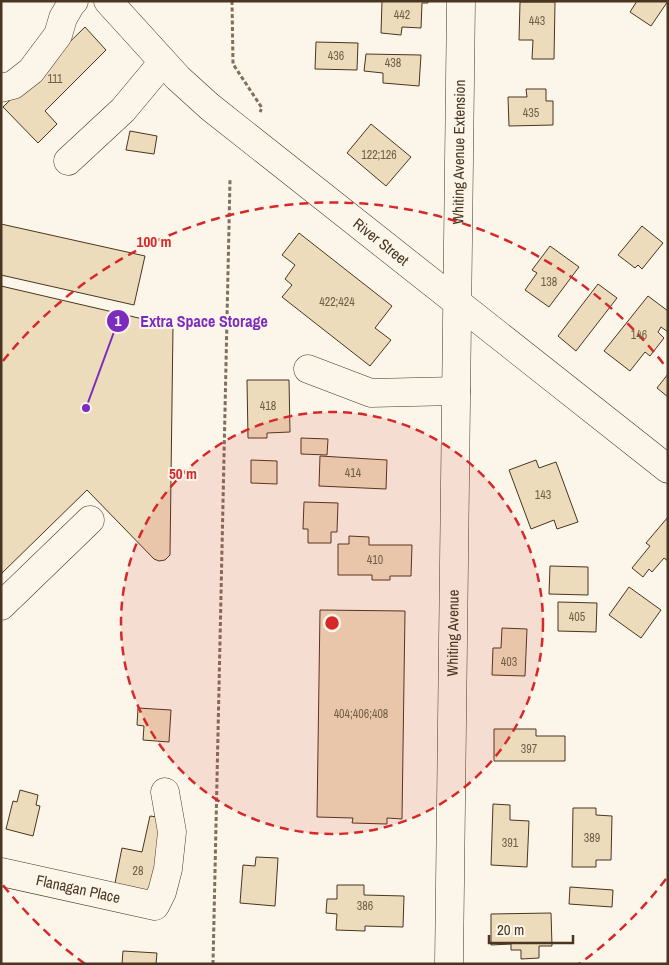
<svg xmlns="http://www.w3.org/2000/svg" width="669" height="965" viewBox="0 0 669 965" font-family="'Archivo Narrow',sans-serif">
<rect width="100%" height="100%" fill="#fbf6e9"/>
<g fill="#ecdcbc" stroke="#4a3520">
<polygon points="382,1 428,1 428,3 422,3 421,28 402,27 401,35 381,33"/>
<polygon points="637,1 668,1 651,26 630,12"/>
<polygon points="520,2 555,2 554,59 532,59 533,40 519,40"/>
<polygon points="85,27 106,50 45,111 57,124 38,143 3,107"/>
<polygon points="316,42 358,43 357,70 315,69"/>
<polygon points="366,54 421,55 419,86 383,83 383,73 364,71"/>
<polygon points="526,89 546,89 546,101 553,101 553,125 509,126 508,97 527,97"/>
<polygon points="371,124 411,157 386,186 347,153"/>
<polygon points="130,131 157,136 154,154 126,150"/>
<polygon points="1,224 145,256 134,305 1,275"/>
<polygon points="642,226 663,243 642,269 638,265 635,268 618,255"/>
<polygon points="299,233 392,306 375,328 391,340 370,366 282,297 292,285 285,279 295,265 282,255"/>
<polygon points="550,246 579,267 549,307 525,290 537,273 532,270"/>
<polygon points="598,284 617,298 576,351 558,336"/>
<polygon points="1,286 173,326 170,555 165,560 159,561 154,559 87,490 1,574"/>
<polygon points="648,296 668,311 668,332 661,327 658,332 664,338 650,356 645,352 630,371 604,351"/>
<polygon points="668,374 668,397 657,388"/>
<polygon points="247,380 289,380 290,432 267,433 267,438 248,438"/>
<polygon points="301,438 328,439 327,455 301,454"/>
<polygon points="320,456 387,460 386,489 319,486"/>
<polygon points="251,460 277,461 277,484 251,483"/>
<polygon points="536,460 539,468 556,462 578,522 557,529 554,520 531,529 509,470"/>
<polygon points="304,502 338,503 337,532 331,532 331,543 308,543 308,529 303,529"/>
<polygon points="668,517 668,561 664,558 652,572 649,569 643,577 632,568 650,546 646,543"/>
<polygon points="349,536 369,537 369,545 412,545 411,576 390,576 390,580 372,580 372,575 338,575 338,544 349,544"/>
<polygon points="550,566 588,567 588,595 549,594"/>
<polygon points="629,587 661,610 641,638 609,615"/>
<polygon points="558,602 597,603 596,632 558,631"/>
<polygon points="320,610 405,611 402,819 387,818 387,824 352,823 353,818 317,817"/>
<polygon points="502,628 527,629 525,676 492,675 493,648 501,648"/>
<polygon points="138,708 171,710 169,742 143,740 144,726 137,725"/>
<polygon points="494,729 536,729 536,736 565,736 565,761 494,761"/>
<polygon points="20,790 38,795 36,805 40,806 33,836 6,829 13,801 17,802"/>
<polygon points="493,804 510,805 510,820 529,821 527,867 491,865"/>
<polygon points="573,808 596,808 596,815 612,816 611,860 596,860 596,867 572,867"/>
<polygon points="150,816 164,818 153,893 113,893 122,848 142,852"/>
<polygon points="256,857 278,858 275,906 240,903 243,865 255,866"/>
<polygon points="337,885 364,885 364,895 404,896 403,927 365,926 365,931 336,930 337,914 326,913 327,899 337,899"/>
<polygon points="570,887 613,890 612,907 569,904"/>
<polygon points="551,913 552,946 539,946 539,958 521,959 521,950 511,950 511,944 491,945 491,914"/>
<polygon points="123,951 157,953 156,964 122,964"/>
</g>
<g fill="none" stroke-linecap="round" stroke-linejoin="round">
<defs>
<g id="minor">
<path id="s1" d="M 108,1 L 178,78 L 210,107 L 668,469"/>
<polyline points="1,88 13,85 31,71 58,35 63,18 71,4 74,1"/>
<polyline points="68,161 123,110 163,62"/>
<polyline points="308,369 371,393 456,391"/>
<polyline points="1,606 90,520"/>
<path id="s2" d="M 1,872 L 155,906 L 162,892 L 168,869 L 172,832 L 165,792"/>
<path id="s3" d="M 449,964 L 461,1"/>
</g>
</defs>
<use href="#minor" stroke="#4a3520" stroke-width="29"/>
<g stroke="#7f6f5c" stroke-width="3" stroke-dasharray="4 2.5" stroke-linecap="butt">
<polyline points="232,1 233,64 262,108 260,112"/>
<polyline points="213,964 230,180"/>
</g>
<use href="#minor" stroke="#fbf6e9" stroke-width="28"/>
</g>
<circle cx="332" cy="623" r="211" fill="#d62828" fill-opacity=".12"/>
<g fill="none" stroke="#d62828" stroke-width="2.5" stroke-dasharray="9 6">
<circle cx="332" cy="623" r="211"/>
<path d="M666 879A421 421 0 0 1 579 964M85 964A421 421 0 0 1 3 885M3 361A421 421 0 0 1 666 367"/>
</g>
<g text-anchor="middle" stroke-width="4" stroke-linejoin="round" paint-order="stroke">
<g font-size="12" fill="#725f47">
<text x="402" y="19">442</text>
<text x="537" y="25">443</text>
<text x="336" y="60">436</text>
<text x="393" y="67">438</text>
<text x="55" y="83">111</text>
<text x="531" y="117">435</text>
<text x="379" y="159">122;126</text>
<text x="549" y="286">138</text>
<text x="337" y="306">422;424</text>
<text x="639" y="339">146</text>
<text x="268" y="410">418</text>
<text x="353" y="477">414</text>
<text x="543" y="499">143</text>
<text x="375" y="564">410</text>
<text x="577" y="621">405</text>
<text x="509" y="666">403</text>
<text x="361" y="718">404;406;408</text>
<text x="529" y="753">397</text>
<text x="592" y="842">389</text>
<text x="510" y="847">391</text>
<text x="138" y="875">28</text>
<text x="365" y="910">386</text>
</g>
<g font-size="15" fill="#4a3520" stroke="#fbf6e9">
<text dy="5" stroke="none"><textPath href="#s3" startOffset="812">Whiting Avenue Extension</textPath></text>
<text dy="5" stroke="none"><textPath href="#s1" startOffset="365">River Street</textPath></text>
<text dy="5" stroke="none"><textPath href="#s3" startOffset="331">Whiting Avenue</textPath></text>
<text dy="5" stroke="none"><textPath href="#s2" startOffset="79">Flanagan Place</textPath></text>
</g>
</g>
<circle cx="332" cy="623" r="8" fill="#d62828" stroke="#fbf6e9" stroke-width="2.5"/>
<g font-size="15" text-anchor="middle" font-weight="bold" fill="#d62828" stroke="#fbf6e9" stroke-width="4" stroke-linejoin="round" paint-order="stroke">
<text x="154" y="247">100 m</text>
<text x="183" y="479">50 m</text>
</g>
<path fill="none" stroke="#7b2cbf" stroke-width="2" d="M86 408L118 321"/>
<g fill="#7b2cbf" stroke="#fbf6e9" stroke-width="2">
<circle cx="86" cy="408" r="5"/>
<circle cx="118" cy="321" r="12"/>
</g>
<g font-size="15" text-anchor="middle" font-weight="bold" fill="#fff">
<text x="118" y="326">1</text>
</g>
<g font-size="16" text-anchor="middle" font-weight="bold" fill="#7b2cbf" stroke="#fbf6e9" stroke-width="4" stroke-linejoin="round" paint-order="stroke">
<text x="204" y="327">Extra Space Storage</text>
</g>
<rect width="669" height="965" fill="none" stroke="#4a3520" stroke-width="5"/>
<path d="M489 935v8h84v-8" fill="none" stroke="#4a3520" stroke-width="2.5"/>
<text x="497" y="935" font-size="15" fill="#4a3520" stroke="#fbf6e9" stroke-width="4" paint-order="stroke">20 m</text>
</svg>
